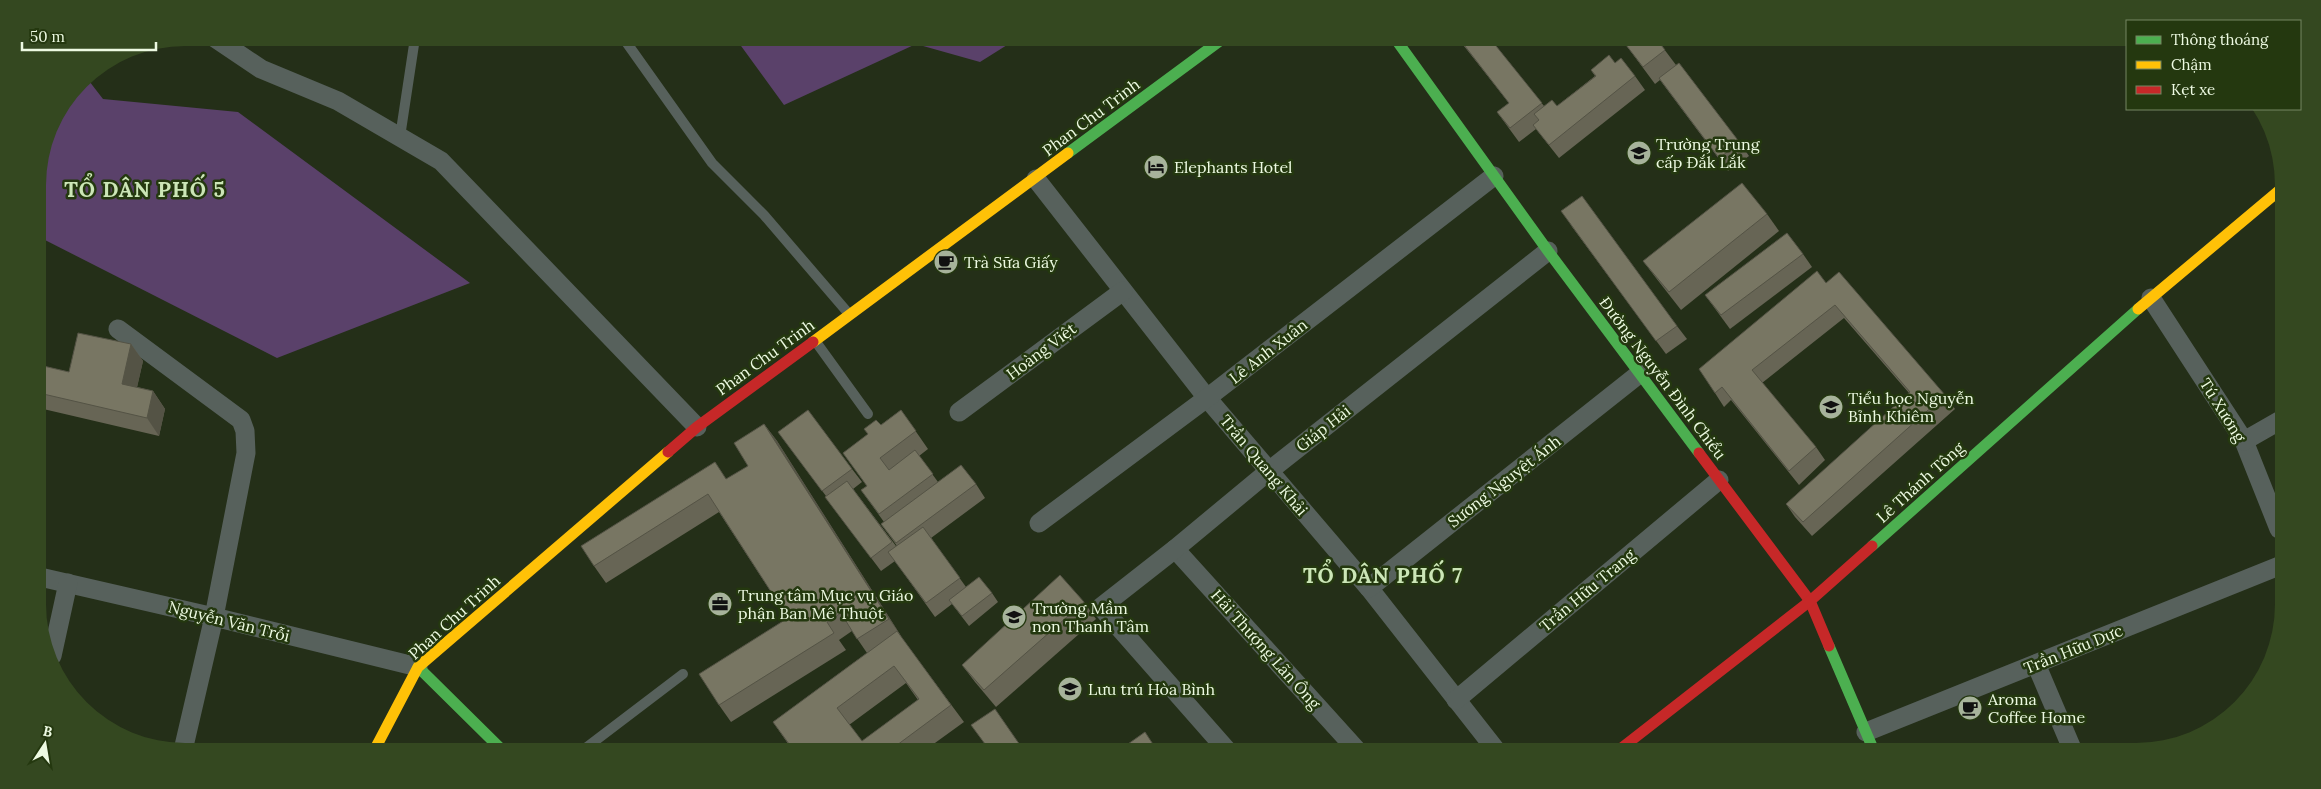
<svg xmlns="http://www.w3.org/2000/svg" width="2321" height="789" viewBox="0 0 2321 789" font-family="Lora,serif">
<rect width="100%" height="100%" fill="#242f18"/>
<g fill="#5a416a">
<polygon points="736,39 1015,40 980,62 916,44 784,105"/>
<polygon points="86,77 103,99 238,112 470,283 277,358 43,239 38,234 38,176 49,129 81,81"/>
</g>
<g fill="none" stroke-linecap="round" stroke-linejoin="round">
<g stroke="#57615c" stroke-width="10">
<polyline points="624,39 712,163 764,215 849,314"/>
<polyline points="400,137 415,38"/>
<polyline points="816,342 868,414"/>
<polyline points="587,747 683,674"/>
</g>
<g stroke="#57615c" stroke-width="19">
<polyline points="215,38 261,69 338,101 441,161 697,427"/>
<polyline points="1036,179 1207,398 1369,588 1496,750"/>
<polyline points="2151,298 2244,441 2279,529"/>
<polyline points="118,329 241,420 245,431 246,453 214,617 184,746"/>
<polyline points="959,412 1123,291"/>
<polyline points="2244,441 2279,421"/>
<polyline points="1039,523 1207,398 1494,176"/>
<polyline points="1175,549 1356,749"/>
<polyline points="40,577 214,617 418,667"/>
<polyline points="1369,588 1639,374"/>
<polyline points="52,656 68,583"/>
<polyline points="2036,664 2073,751"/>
<polyline points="1456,700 1719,480"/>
<polyline points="1866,732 2279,566"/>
<polyline points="1226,749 1101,607 1175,549 1269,471 1548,251"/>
</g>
<g stroke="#4caf50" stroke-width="11">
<polyline points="1397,41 1548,251 1699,453"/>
<polyline points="1068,153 1221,40"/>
<polyline points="1872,546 2138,309"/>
<polyline points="1829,646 1874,751"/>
<polyline points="418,667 499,747"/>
</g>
<g stroke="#ffc107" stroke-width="11">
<polyline points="2138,309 2281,189"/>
<polyline points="813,342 1068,153"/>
<polyline points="376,747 418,667 668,452"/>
</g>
<g stroke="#c62828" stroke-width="11">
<polyline points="668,452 697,427 813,342"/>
<polyline points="1699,453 1810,601 1829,646"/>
<polyline points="1619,750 1810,601 1872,546"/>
</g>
</g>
<g fill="#676555" fill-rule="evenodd">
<polygon points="1460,41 1492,41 1544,106 1557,106 1595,76 1591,70 1615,63 1635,76 1645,90 1559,158 1536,129 1519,142 1497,112 1509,103"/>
<polygon points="1623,41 1658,41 1676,65 1740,143 1749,156 1728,171 1660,80 1655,84"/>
<polygon points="1767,214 1779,231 1681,310 1656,278 1643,261"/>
<polygon points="1570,224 1677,326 1687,339 1666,354"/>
<polygon points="1803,254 1812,267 1730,329 1705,295"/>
<polygon points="1826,283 1945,395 1955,409 1812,536 1795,517 1786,504 1909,393 1844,318 1762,383 1816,447 1825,460 1799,485 1731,400 1724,407 1715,393"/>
<polygon points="131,344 143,361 137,387 153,391 165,409 159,436 39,408 39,365 69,372"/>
<polygon points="901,410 928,449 919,456 938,482 976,484 985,498 931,538 966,587 992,593 998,602 969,626 952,604 935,617 895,561 881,571 835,510 826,496 778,432 852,469 862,482 853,489 896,546 897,546 881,524 884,522 861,490 867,486 843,453"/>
<path d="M 764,424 L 777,441 L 901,636 L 901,637 L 964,722 L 928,748 L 791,748 L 773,722 L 867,653 L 852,631 L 839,640 L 846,650 L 731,722 L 719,705 L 788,618 L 719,512 L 606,583 L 594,566 L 748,466 ZM 906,683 L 918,700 L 862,741 L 849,725 Z"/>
<polygon points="1084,602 1096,619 996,707 975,682 962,665"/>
</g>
<g fill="#545345">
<polygon points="131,344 143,361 134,401 122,384"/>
<polygon points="153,391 165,409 159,436 147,418"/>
<polygon points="764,424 777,441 901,636 889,619"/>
</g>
<g fill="#787663" stroke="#545345" fill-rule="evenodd">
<polygon points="1461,41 1492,41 1542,103 1510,128 1497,112 1509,103"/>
<polygon points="1623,41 1658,41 1665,50 1643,67"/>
<polygon points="1609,55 1615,63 1621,58 1635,76 1549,145 1533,125 1539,120 1534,114 1552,100 1557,106 1596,76 1591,70"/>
<polygon points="1679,63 1740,143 1719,158 1659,78"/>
<polygon points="1742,183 1767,214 1669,292 1643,261"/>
<polygon points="1582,196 1677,326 1656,341 1561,211"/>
<polygon points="1787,233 1803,254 1721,315 1705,295"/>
<polygon points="1817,271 1826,283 1839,272 1945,395 1803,522 1786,504 1910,392 1835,305 1752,370 1816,447 1789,471 1722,387 1715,393 1699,369"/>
<polygon points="78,333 131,344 122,384 153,391 147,418 39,393 39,365 69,372"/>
<polygon points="808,410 852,469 822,491 778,432"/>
<polygon points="901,410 916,431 880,458 889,470 915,450 933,474 879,514 861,490 867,486 843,453 868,434 864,429 876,420 881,425"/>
<polygon points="764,424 889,619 857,639 841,613 827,622 834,633 719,705 699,674 788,618 708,494 594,566 581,546 715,462 726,479 748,466 734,443"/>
<polygon points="961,465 976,484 896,543 881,524"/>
<polygon points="847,481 892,542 871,558 825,497"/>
<polygon points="923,527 960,578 926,603 888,552"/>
<polygon points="1060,575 1084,602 984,690 962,665"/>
<polygon points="979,577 992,593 962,616 949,600"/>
<path d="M 897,631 L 951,705 L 893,748 L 792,748 L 773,722 ZM 894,666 L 919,699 L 862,741 L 837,708 Z"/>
<polygon points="995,709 1022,748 988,748 971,725"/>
<polygon points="1145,732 1156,749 1121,749"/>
</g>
<defs>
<symbol id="school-disc" viewBox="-11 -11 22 22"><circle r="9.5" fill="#a7b39b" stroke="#24380f"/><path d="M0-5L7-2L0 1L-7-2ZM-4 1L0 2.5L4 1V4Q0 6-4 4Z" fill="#111"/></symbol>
<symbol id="hotel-disc" viewBox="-11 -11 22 22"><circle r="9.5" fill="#a7b39b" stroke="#24380f"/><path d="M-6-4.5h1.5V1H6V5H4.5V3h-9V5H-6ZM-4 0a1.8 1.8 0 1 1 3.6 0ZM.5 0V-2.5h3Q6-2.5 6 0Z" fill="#111"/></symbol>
<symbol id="cafe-disc" viewBox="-11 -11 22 22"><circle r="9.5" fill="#a7b39b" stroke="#24380f"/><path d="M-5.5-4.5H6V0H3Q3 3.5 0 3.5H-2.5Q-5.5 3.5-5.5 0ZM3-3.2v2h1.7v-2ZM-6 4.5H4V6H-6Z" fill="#111"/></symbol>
<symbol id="office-disc" viewBox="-11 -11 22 22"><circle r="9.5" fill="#a7b39b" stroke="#24380f"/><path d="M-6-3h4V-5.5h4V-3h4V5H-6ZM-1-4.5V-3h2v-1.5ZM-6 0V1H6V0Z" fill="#111"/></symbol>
</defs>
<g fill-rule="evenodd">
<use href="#school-disc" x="1625" y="139" width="28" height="28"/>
<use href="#hotel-disc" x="1142" y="153" width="28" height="28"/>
<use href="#cafe-disc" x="932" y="248" width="28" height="28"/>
<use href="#school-disc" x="1817" y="393" width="28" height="28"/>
<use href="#office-disc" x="706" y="590" width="28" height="28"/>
<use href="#school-disc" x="1000" y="603" width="28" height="28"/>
<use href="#school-disc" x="1056" y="675" width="28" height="28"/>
<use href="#cafe-disc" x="1956" y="694" width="28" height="28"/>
</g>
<g text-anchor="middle" stroke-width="5" stroke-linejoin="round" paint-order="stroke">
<g font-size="16" fill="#edfae2" stroke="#24380f">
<text transform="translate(1091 117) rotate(-37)" y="6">Phan Chu Trinh</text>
<text transform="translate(1041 351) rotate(-37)" y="6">Hoàng Việt</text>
<text transform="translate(1268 351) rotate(-38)" y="6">Lê Anh Xuân</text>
<text transform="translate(765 357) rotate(-36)" y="6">Phan Chu Trinh</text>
<text transform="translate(1663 378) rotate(53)" y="6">Đường Nguyễn Đình Chiểu</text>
<text transform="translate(2223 410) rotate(58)" y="6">Tú Xương</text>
<text transform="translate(1323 428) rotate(-38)" y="6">Giáp Hải</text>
<text transform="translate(1264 465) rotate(50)" y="6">Trần Quang Khải</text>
<text transform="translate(1504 481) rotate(-38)" y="6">Sương Nguyệt Ánh</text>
<text transform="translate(1920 482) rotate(-42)" y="6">Lê Thánh Tông</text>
<text transform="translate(1587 590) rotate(-40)" y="6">Trần Hữu Trang</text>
<text transform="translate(454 617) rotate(-42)" y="6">Phan Chu Trinh</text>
<text transform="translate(229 621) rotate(14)" y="6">Nguyễn Văn Trỗi</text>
<text transform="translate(1266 649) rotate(48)" y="6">Hải Thượng Lãn Ông</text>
<text transform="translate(2073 649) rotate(-22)" y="6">Trần Hữu Dực</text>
</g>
<g font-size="16" fill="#edfae2" stroke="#24380f" text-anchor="start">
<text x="1656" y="150">Trường Trung<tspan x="1656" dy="18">cấp Đắk Lắk</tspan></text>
<text x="1174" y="173">Elephants Hotel</text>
<text x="964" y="268">Trà Sữa Giấy</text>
<text x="1848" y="404">Tiểu học Nguyễn<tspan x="1848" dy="18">Bỉnh Khiêm</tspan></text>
<text x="738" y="601">Trung tâm Mục vụ Giáo<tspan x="738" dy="18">phận Ban Mê Thuột</tspan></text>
<text x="1032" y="614">Trường Mầm<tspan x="1032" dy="18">non Thanh Tâm</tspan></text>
<text x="1088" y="695">Lưu trú Hòa Bình</text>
<text x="1988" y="705">Aroma<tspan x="1988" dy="18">Coffee Home</tspan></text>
</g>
<g font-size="21" font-weight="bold" letter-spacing="1" fill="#cce6b7" stroke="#24380f">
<text x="145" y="197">TỔ DÂN PHỐ 5</text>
<text x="1383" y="583">TỔ DÂN PHỐ 7</text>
</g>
</g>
<path d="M0 0H2321V789H0ZM185 46H2136A139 139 0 0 1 2275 185V604A139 139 0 0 1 2136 743H185A139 139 0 0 1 46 604V185A139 139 0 0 1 185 46Z" fill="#344820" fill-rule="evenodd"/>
<rect x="2126" y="20" width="175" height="90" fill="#24380f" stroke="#748663"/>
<rect x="2136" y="36" width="25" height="8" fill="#4caf50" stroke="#748663"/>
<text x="2171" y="45" font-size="15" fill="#edfae2">Thông thoáng</text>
<rect x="2136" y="61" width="25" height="8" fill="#ffc107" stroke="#748663"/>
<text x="2171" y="70" font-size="15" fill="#edfae2">Chậm</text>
<rect x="2136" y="86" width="25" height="8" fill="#c62828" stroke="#748663"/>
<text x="2171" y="95" font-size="15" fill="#edfae2">Kẹt xe</text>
<g transform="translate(45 744) rotate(12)" stroke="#24380f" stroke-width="4" paint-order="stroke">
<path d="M0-4L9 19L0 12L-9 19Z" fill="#edfae2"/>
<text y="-8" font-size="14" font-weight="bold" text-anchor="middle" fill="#edfae2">B</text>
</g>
<path d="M22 42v8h134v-8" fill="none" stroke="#edfae2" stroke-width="2.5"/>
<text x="30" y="42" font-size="15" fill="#edfae2" stroke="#24380f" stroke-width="4" paint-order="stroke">50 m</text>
</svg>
